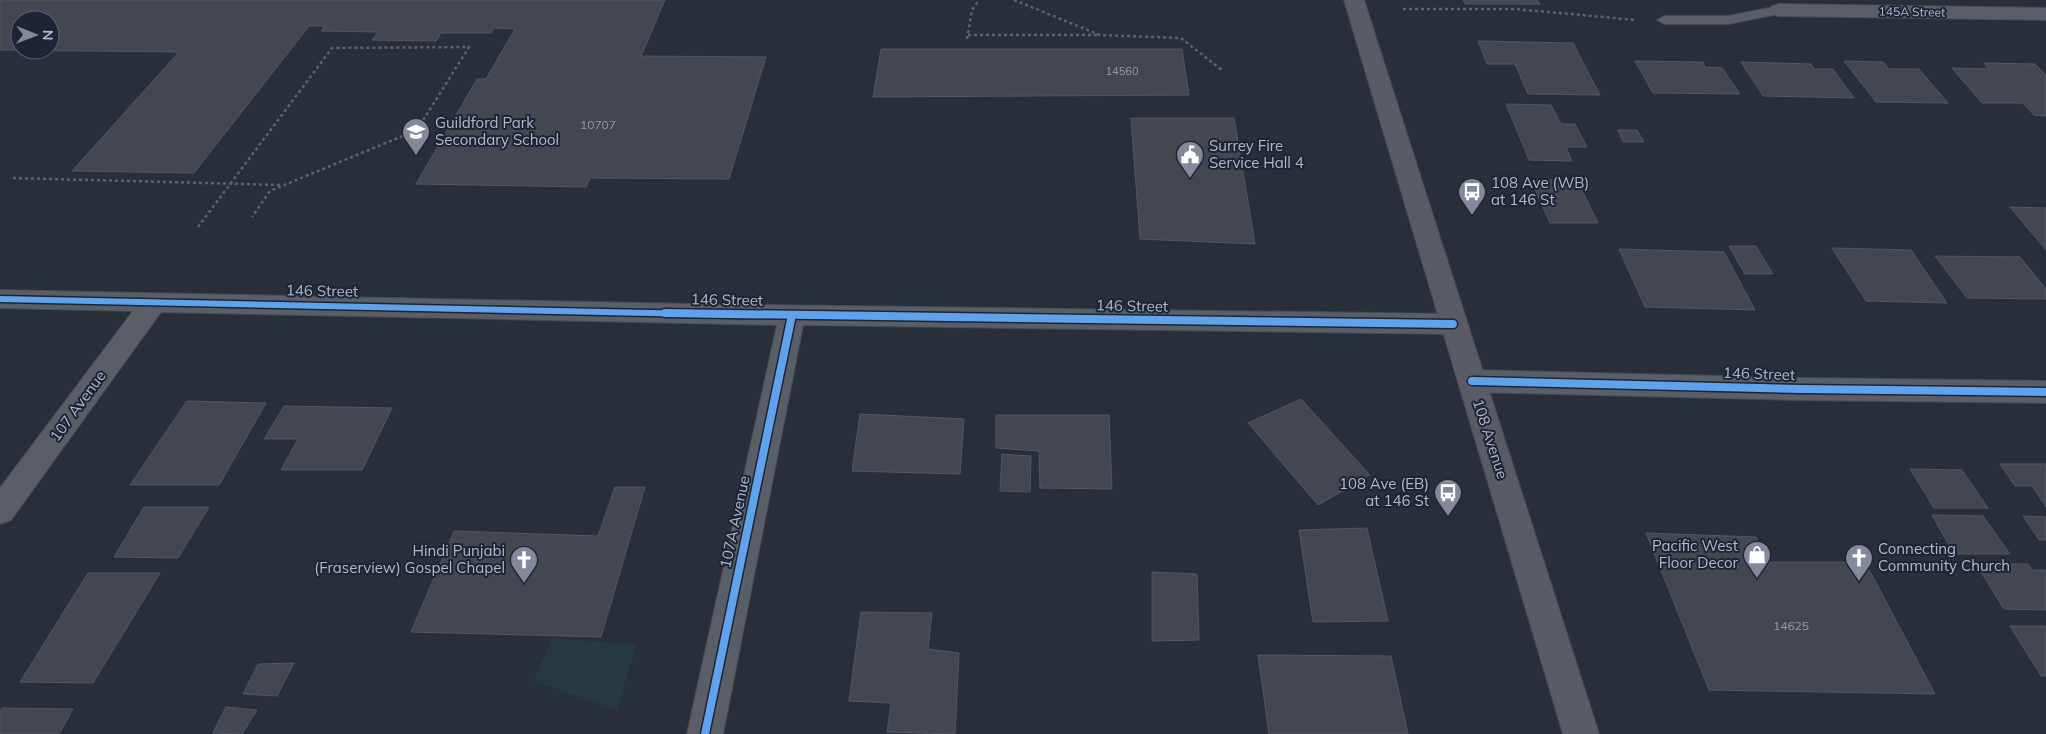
<svg xmlns="http://www.w3.org/2000/svg" width="2046" height="734" viewBox="0 0 2046 734" font-family="Mulish,sans-serif">
<rect width="100%" height="100%" fill="#292f3a"/>
<polygon fill="#263940" points="552,638 636,645 617,710 534,681"/>
<g fill="#424750" stroke="#515761" fill-rule="evenodd">
<path d="M 0,0 L 665,0 L 641,56 L 766,57 L 729,179 L 590,178 L 586,187 L 416,184 L 477,79 L 486,79 L 515,29 L 494,28 L 491,33 L 441,33 L 436,41 L 372,40 L 378,32 L 321,31 L 325,26 L 309,26 L 194,173 L 72,171 L 179,52 L 0,50 ZM 20,20 L 50,20 L 50,50 L 20,50 Z"/>
<polygon points="1463,0 1537,0 1540,4 1465,4"/>
<polygon points="1478,41 1573,43 1600,95 1528,94 1515,64 1487,64"/>
<polygon points="881,49 1182,49 1189,95 873,97"/>
<polygon points="1635,61 1703,62 1705,67 1722,68 1740,94 1653,93"/>
<polygon points="1844,61 1883,62 1889,69 1919,69 1948,103 1876,102"/>
<polygon points="1741,62 1811,64 1814,69 1833,69 1854,98 1763,96"/>
<polygon points="1984,63 2035,64 2046,75 2046,116 2034,115 2023,103 1982,103 1952,68 1989,69"/>
<polygon points="1506,104 1551,105 1561,124 1575,124 1587,147 1566,147 1572,161 1529,160"/>
<polygon points="1131,118 1234,118 1255,244 1140,239"/>
<polygon points="1618,130 1637,130 1644,142 1623,142"/>
<polygon points="1531,180 1577,180 1598,223 1550,223"/>
<polygon points="2010,207 2046,208 2046,250"/>
<polygon points="1729,246 1756,246 1773,274 1745,274"/>
<polygon points="1832,248 1911,250 1947,303 1866,301"/>
<polygon points="1619,249 1724,252 1755,310 1645,307"/>
<polygon points="1935,256 2020,257 2046,289 2046,299 1967,298"/>
<polygon points="1301,399 1370,475 1318,505 1248,423"/>
<polygon points="187,401 266,403 219,485 130,485"/>
<polygon points="284,406 392,408 362,470 281,470 298,439 264,439"/>
<polygon points="860,414 964,419 960,474 852,471"/>
<polygon points="996,415 1109,415 1112,489 1040,488 1039,451 996,448"/>
<polygon points="1002,454 1031,456 1030,492 1000,491"/>
<polygon points="2000,464 2046,464 2046,507 2032,486 2015,486"/>
<polygon points="1910,469 1962,470 1988,508 1934,508"/>
<polygon points="615,487 645,487 601,637 411,632 454,531 598,536"/>
<polygon points="144,507 209,507 178,558 114,557"/>
<polygon points="1932,515 1983,516 2010,554 1954,554"/>
<polygon points="2023,516 2046,517 2046,540 2039,540"/>
<polygon points="1367,528 1388,621 1313,622 1299,530"/>
<polygon points="1646,533 1756,537 1767,562 1865,562 1935,694 1709,690"/>
<polygon points="1976,564 2028,564 2032,570 2046,570 2046,610 2004,609"/>
<polygon points="1152,572 1197,574 1199,640 1152,641"/>
<polygon points="88,573 160,573 93,683 20,682"/>
<polygon points="861,612 932,613 928,649 959,653 955,734 887,732 891,703 849,701"/>
<polygon points="2010,626 2046,626 2046,676 2041,676"/>
<polygon points="1258,655 1391,656 1408,734 1269,734"/>
<polygon points="294,663 277,696 243,694 258,664"/>
<polygon points="226,707 257,710 242,734 213,733"/>
<polygon points="2,708 73,709 59,734 0,734 0,711"/>
</g>
<g fill="none" stroke-linecap="round" stroke-linejoin="round">
<defs>
<polygon id="lane" points="1779,6 1784,7 1786,10 1784,13 1728,24 1664,24 1657,20 1664,16 1728,16"/>
<g id="street">
<polygon points="1779,4 2046,8 2046,20 1779,16 1772,14 1769,10 1772,6"/>
<polygon points="0,290 688,304 1453,314 1462,317 1466,324 1462,331 1453,334 803,325 723,734 687,734 777,325 161,312 11,520 0,524 0,488 133,311 0,308"/>
<polygon points="1472,370 1801,378 2046,381 2046,403 1801,400 1472,392 1462,388 1458,381 1462,374"/>
</g>
<polygon id="secondary" points="1344,0 1364,0 1599,734 1563,734"/>
</defs>
<use href="#lane" stroke="#464a52" stroke-width="2"/>
<use href="#street" stroke="#464a52" stroke-width="2"/>
<use href="#secondary" stroke="#464a52" stroke-width="2"/>
<g stroke="#5d626b" stroke-width="2.5" stroke-dasharray="3 3" stroke-linecap="butt">
<polyline points="1014,0 1100,35 1181,38 1223,71"/>
<polyline points="1403,9 1516,9 1636,20"/>
<polyline points="968,35 1097,35"/>
<polyline points="967,39 972,10 979,0"/>
<polyline points="13,178 282,185"/>
<polyline points="198,227 332,48 469,47 417,130 270,191 252,217"/>
</g>
<use href="#lane" fill="#5a5e67" fill-rule="evenodd"/>
<use href="#street" fill="#5a5e67" fill-rule="evenodd"/>
<use href="#secondary" fill="#595c65" fill-rule="evenodd"/>
<defs>
<polyline id="cycleway-far1" points="0,299 745,315"/>
<g id="cycleway">
<polyline points="665,313 1453,324"/>
<polyline points="1472,381 1801,389 2046,392"/>
<polyline points="705,734 792,315"/>
</g>
</defs>
<use href="#cycleway-far1" stroke="#1c2435" stroke-width="9"/>
<use href="#cycleway" stroke="#1c2435" stroke-width="11"/>
<use href="#cycleway-far1" stroke="#60a3ed" stroke-width="6"/>
<use href="#cycleway" stroke="#60a3ed" stroke-width="8"/>
</g>
<defs>
<symbol id="school-pin" viewBox="-11 -11 22 30"><path d="M0 17L-7.5 6A9.5 9.5 0 1 1 7.5 6Z" fill="#838998" stroke="#1c2435"/><path d="M0-5L7-2L0 1L-7-2ZM-4 1L0 2.5L4 1V4Q0 6-4 4Z" fill="#fff"/></symbol>
<symbol id="civic-pin" viewBox="-11 -11 22 30"><path d="M0 17L-7.5 6A9.5 9.5 0 1 1 7.5 6Z" fill="#838998" stroke="#1c2435"/><path d="M-.6-6.5H3V-4.5H.6V-3L4-1V1h2V6H-6V1h2V-1L-.6-3ZM-1.2 2.5V6h2.4V2.5Z" fill="#fff"/></symbol>
<symbol id="bus-pin" viewBox="-11 -11 22 30"><path d="M0 17L-7.5 6A9.5 9.5 0 1 1 7.5 6Z" fill="#838998" stroke="#1c2435"/><path d="M-5-6H5V4H4V6H2V4H-2V6H-4V4H-5ZM-3.5-4V0h7V-4ZM-3.5 1.2v1.5H-2V1.2ZM2 1.2v1.5H3.5V1.2Z" fill="#fff"/></symbol>
<symbol id="shop-pin" viewBox="-11 -11 22 30"><path d="M0 17L-7.5 6A9.5 9.5 0 1 1 7.5 6Z" fill="#838998" stroke="#1c2435"/><path d="M-5-2.5h2.3a2.7 3.5 0 0 1 5.4 0H5L5.5 6h-11ZM-1.5-2.5h3a1.5 2.3 0 0 0-3 0Z" fill="#fff"/></symbol>
<symbol id="church-pin" viewBox="-11 -11 22 30"><path d="M0 17L-7.5 6A9.5 9.5 0 1 1 7.5 6Z" fill="#838998" stroke="#1c2435"/><path d="M-1.2-6h2.4v3.5h3.3v2.4h-3.3V6h-2.4V-.1h-3.3v-2.4h3.3Z" fill="#fff"/></symbol>
</defs>
<g fill-rule="evenodd">
<use href="#school-pin" x="400" y="116" width="32" height="43"/>
<use href="#civic-pin" x="1174" y="139" width="32" height="43"/>
<use href="#bus-pin" x="1456" y="176" width="32" height="43"/>
<use href="#bus-pin" x="1432" y="477" width="32" height="43"/>
<use href="#shop-pin" x="1741" y="539" width="32" height="43"/>
<use href="#church-pin" x="1843" y="542" width="32" height="43"/>
<use href="#church-pin" x="508" y="544" width="32" height="43"/>
</g>
<g text-anchor="middle" stroke-width="4" stroke-linejoin="round" paint-order="stroke">
<g font-size="11" fill="#989dac">
<text x="1122" y="75">14560</text>
</g>
<g font-size="12" fill="#b4baca" stroke="#1c2435">
<text transform="translate(1912 12) rotate(1)" y="4">145A Street</text>
</g>
<g font-size="12" fill="#989dac">
<text x="598" y="129">10707</text>
<text x="1791" y="630">14625</text>
</g>
<g font-size="15" fill="#b4baca" stroke="#1c2435" text-anchor="start">
<text x="435" y="128">Guildford Park<tspan x="435" dy="17">Secondary School</tspan></text>
<text x="1209" y="151">Surrey Fire<tspan x="1209" dy="17">Service Hall 4</tspan></text>
<text x="1491" y="188">108 Ave (WB)<tspan x="1491" dy="17">at 146 St</tspan></text>
<text x="1429" y="489" text-anchor="end">108 Ave (EB)<tspan x="1429" dy="17">at 146 St</tspan></text>
<text x="1738" y="551" text-anchor="end">Pacific West<tspan x="1738" dy="17">Floor Decor</tspan></text>
<text x="1878" y="554">Connecting<tspan x="1878" dy="17">Community Church</tspan></text>
<text x="505" y="556" text-anchor="end">Hindi Punjabi<tspan x="505" dy="17">(Fraserview) Gospel Chapel</tspan></text>
</g>
<g font-size="15" fill="#b4baca" stroke="#1c2435">
<text transform="translate(322 291) rotate(1)" y="5">146 Street</text>
<text transform="translate(727 300) rotate(1)" y="5">146 Street</text>
<text transform="translate(1132 306) rotate(1)" y="5">146 Street</text>
<text transform="translate(1759 374) rotate(2)" y="5">146 Street</text>
<text transform="translate(78 406) rotate(-54)" y="5">107 Avenue</text>
<text transform="translate(1490 439) rotate(72)" y="5">108 Avenue</text>
<text transform="translate(735 522) rotate(-78)" y="5">107A Avenue</text>
</g>
</g>
<g transform="translate(35 35) rotate(91)"><circle r="24" fill="#1c2435" stroke="#596071"/>
<path d="M0-4L9 19L0 12L-9 19Z" fill="#838998"/>
<text y="-8" font-size="14" font-weight="bold" text-anchor="middle" fill="#b4baca">N</text>
</g>
</svg>
